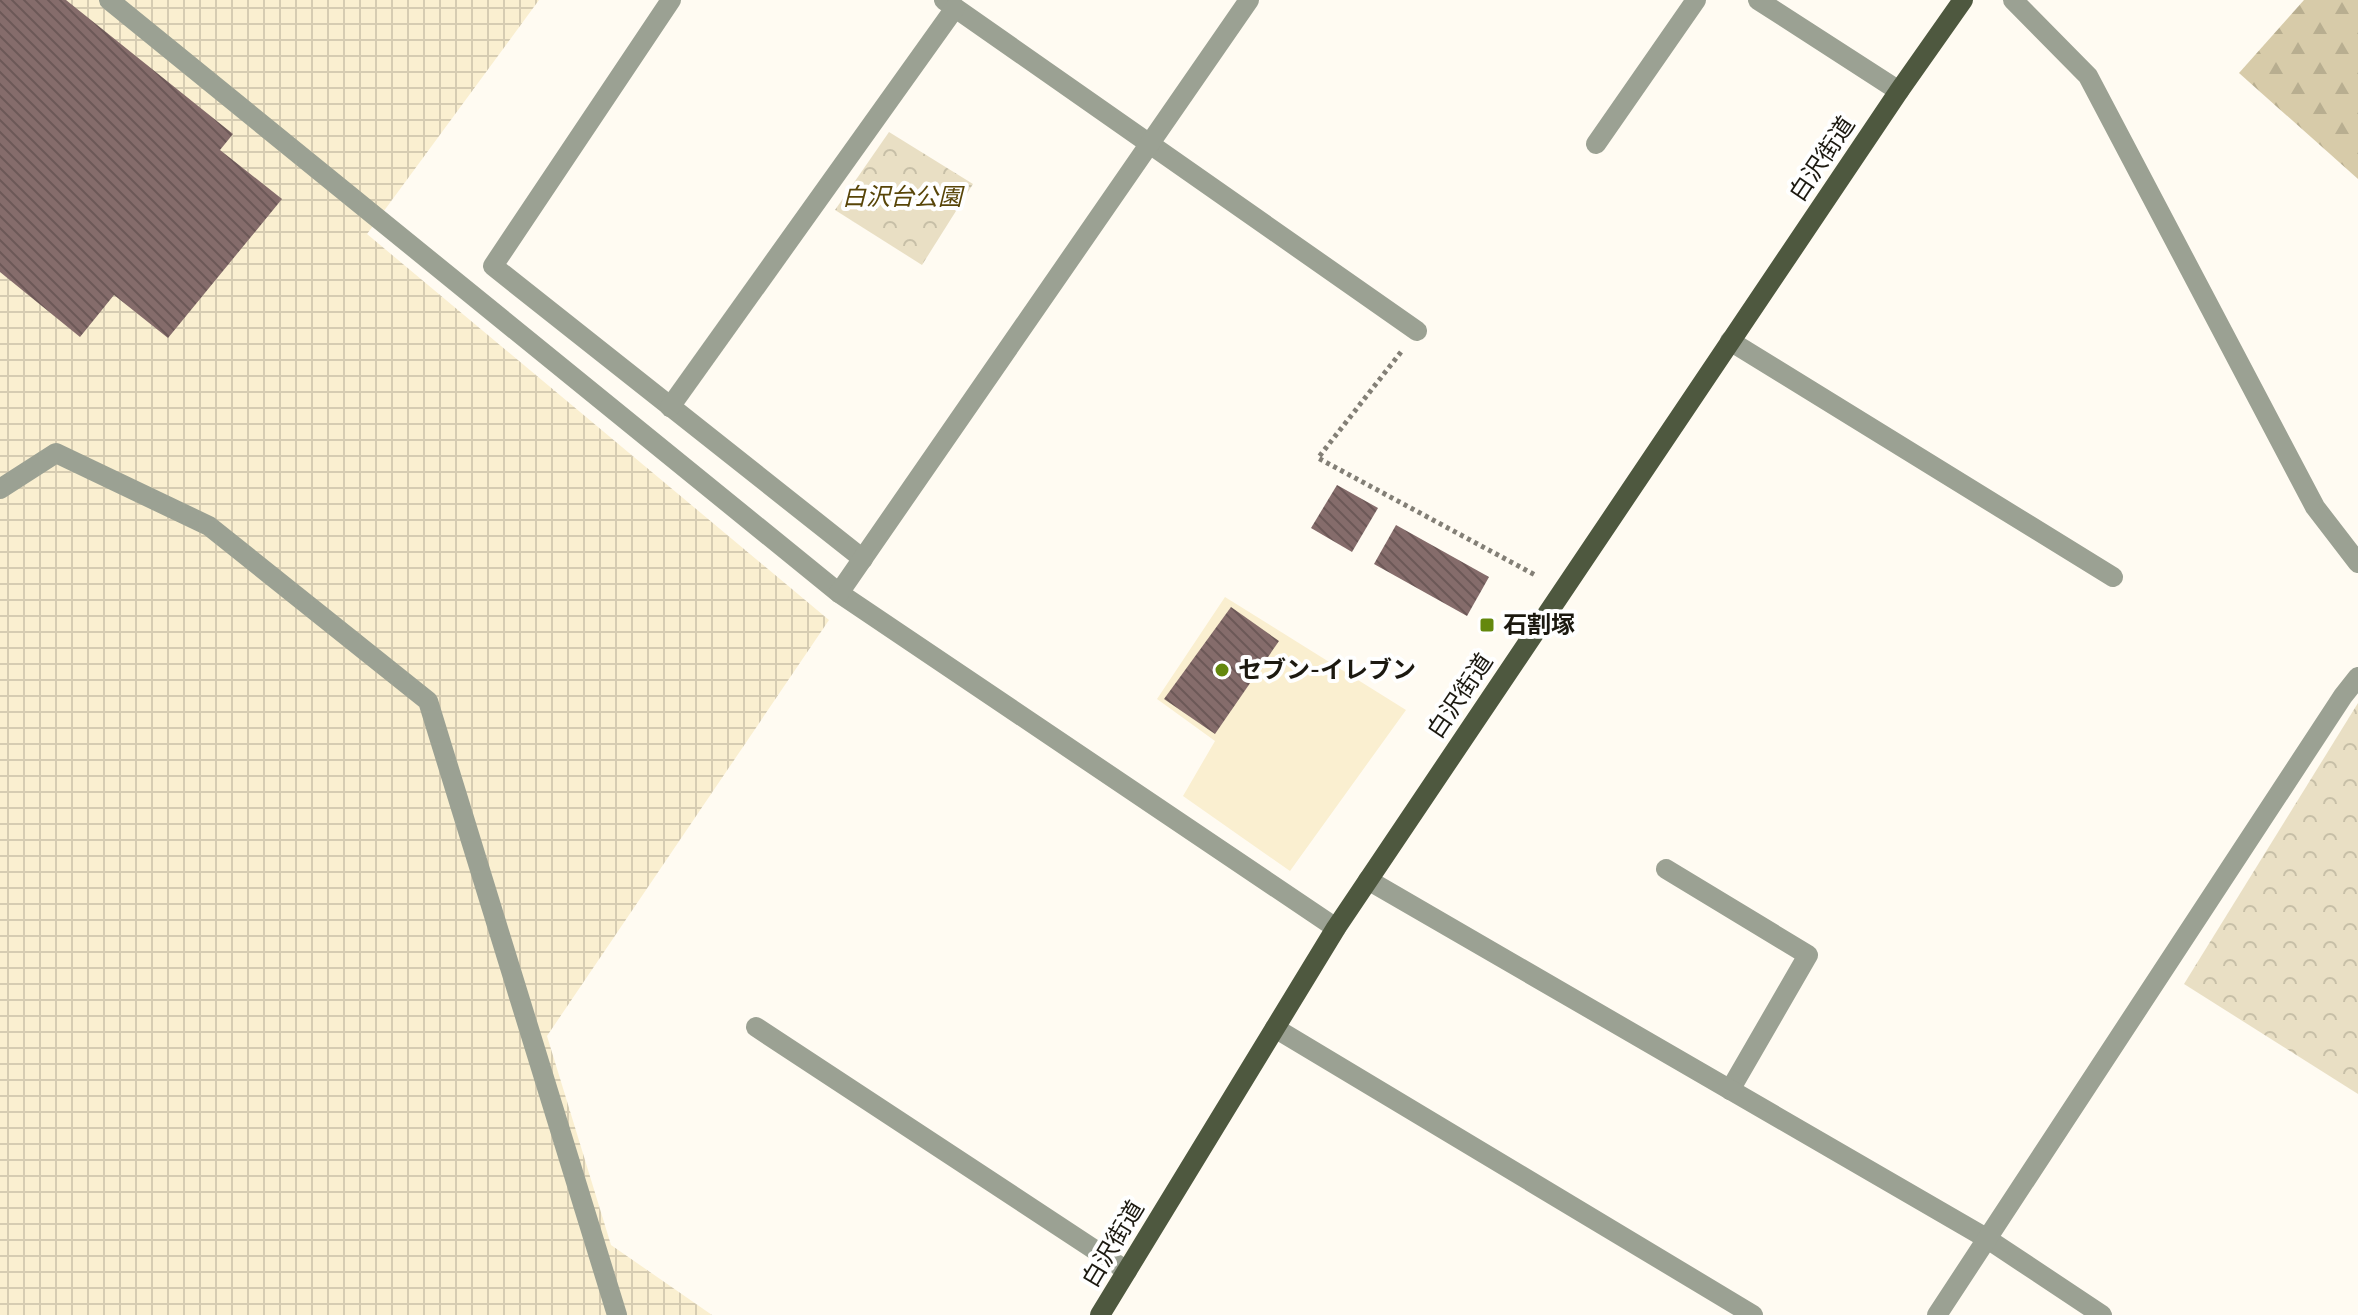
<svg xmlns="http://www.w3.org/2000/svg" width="2358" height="1315" viewBox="0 0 2358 1315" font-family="'PT Serif','Noto Sans JP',serif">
<defs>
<pattern id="industrial-grid" width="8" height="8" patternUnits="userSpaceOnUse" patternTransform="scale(2)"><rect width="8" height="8" fill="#faefd0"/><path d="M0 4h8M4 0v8" fill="none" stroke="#d6ccb2"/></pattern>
<pattern id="forest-firs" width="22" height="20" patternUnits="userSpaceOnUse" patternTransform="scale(2)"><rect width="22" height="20" fill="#d7cba9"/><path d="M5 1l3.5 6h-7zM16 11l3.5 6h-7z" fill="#b8ae90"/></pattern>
<pattern id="park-crowns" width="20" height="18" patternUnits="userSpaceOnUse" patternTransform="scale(2)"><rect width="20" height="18" fill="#e9dfc4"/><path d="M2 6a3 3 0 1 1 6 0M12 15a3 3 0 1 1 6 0" fill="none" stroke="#c7bfa7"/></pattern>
<pattern id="building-back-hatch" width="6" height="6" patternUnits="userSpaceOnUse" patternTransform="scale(2)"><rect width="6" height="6" fill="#856c6b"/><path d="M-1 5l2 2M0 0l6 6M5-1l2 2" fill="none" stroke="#6c5857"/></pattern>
</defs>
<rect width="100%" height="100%" fill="#fffbf2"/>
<polygon fill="#faefd0" points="1225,597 1406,710 1290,871 1183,796 1215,741 1157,699"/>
<polygon fill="url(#industrial-grid)" points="0,0 539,0 367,234 829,620 547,1036 611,1245 712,1315 0,1315"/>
<polygon fill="url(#forest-firs)" points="2304,0 2358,0 2358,179 2239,73"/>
<g fill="url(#park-crowns)">
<polygon points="889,132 973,184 922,265 835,210"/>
<polygon points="2358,703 2358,1094 2184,984"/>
</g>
<g fill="url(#building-back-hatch)">
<polygon points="0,0 66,0 233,134 220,150 282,199 168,338 114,295 80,337 0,272"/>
<polygon points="1337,485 1378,508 1352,552 1311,528"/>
<polygon points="1396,525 1489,577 1467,616 1374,564"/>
<polygon points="1231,607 1279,641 1215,734 1164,699"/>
</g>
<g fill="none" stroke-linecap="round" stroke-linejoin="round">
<polyline stroke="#837f76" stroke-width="5" stroke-dasharray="4 4" stroke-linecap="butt" points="1401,352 1318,458 1537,576"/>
<g stroke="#9ba193" stroke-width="20">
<polyline points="109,0 839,593 1336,928"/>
<polyline points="671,0 493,266 863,559"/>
<polyline points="944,0 1417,331"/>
<polyline points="1758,0 1899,91"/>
<polyline points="2013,0 2088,76 2315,507 2358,563"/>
<polyline points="1596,144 1696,0"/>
<polyline points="1730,341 2113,577"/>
<polyline points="670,407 955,8"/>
<polyline points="0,489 56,453 209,526 428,701 617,1315"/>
<polyline points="839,593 1249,0"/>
<polyline points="1666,869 1808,955 1730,1090"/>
<polyline points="1368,880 1986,1238 2102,1315"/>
<polyline points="756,1027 1127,1271"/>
<polyline points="1275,1028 1753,1315"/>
<polyline points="1937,1315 2343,696 2358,677"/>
</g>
<polyline stroke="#4e583f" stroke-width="20" points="1100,1315 1336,928 1899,91 1963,0"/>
</g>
<g fill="#64880d" stroke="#fff" stroke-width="3">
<rect x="1479" y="617" width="16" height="16" rx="4"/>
<circle cx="1222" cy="670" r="8"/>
</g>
<g text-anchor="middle" stroke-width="8" stroke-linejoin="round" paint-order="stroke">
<g font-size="24" fill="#1c1910" stroke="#fff">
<text transform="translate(1822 159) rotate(-56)" y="8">白沢街道</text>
<text transform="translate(1460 696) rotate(-56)" y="8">白沢街道</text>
<text transform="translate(1113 1244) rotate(-59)" y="8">白沢街道</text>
</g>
<g font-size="24" font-style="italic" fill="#584508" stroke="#fff">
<text x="902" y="205">白沢台公園</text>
</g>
<g font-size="24" font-weight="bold" fill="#1c1910" stroke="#fff" text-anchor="start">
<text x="1503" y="633">石割塚</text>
<text x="1238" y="678">セブン-イレブン</text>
</g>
</g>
</svg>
